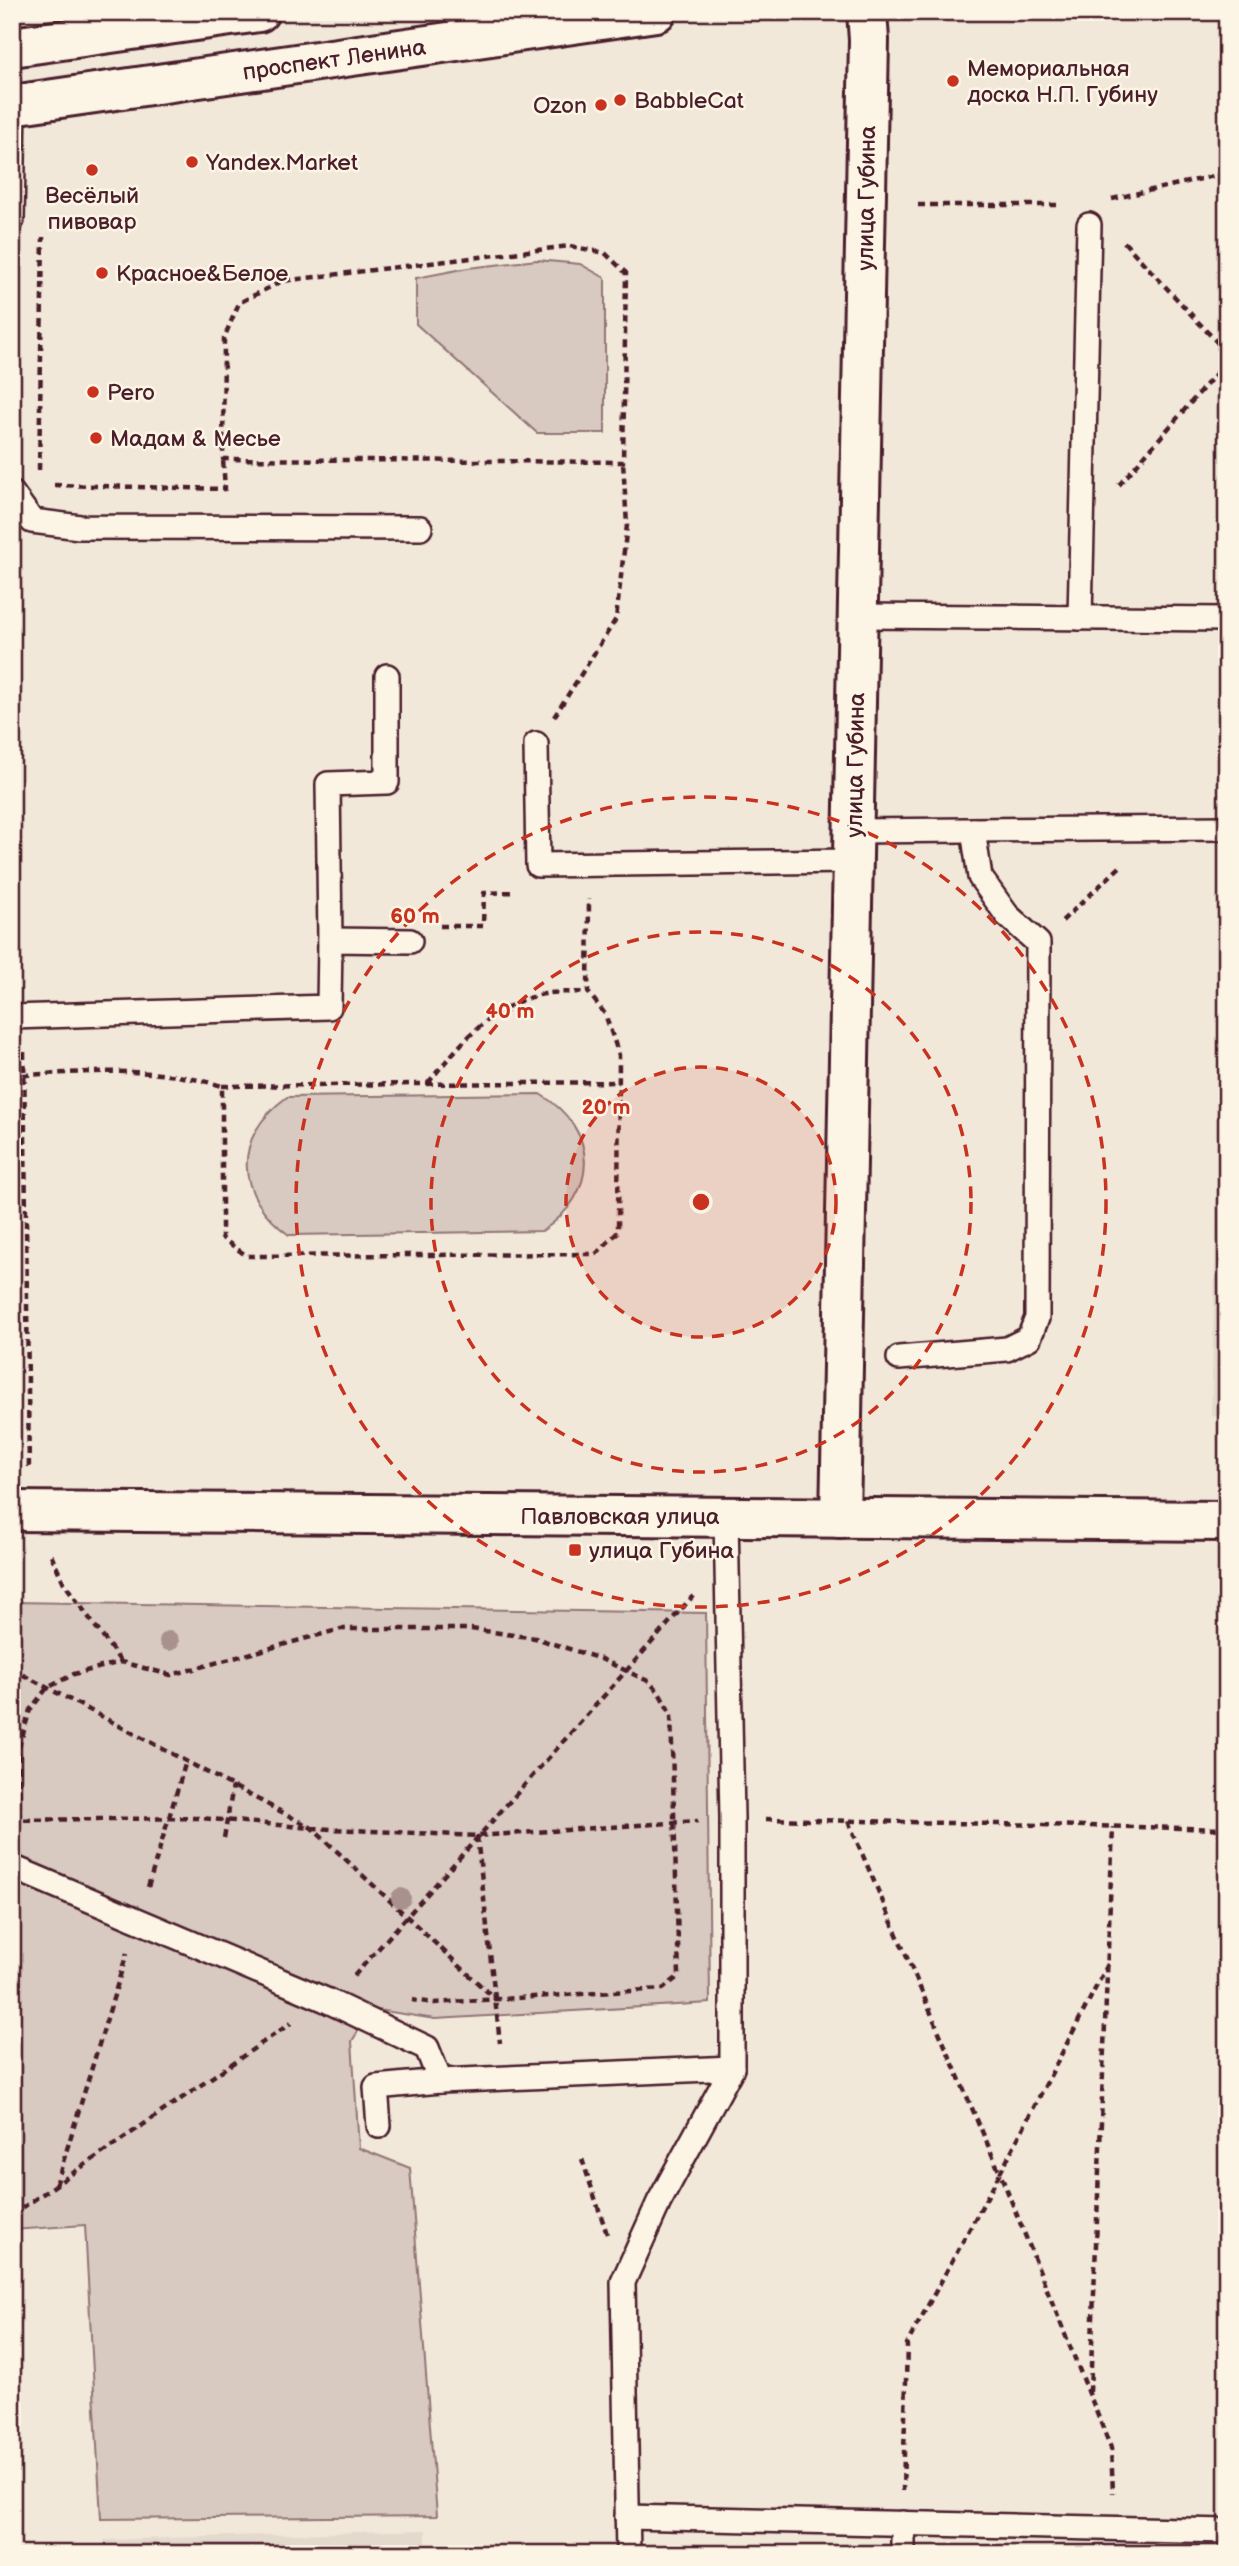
<svg xmlns="http://www.w3.org/2000/svg" width="1239" height="2566" viewBox="0 0 1239 2566" font-family="'Balsamiq Sans',sans-serif">
<rect width="100%" height="100%" fill="#f1e8da"/>
<filter id="ink" filterUnits="userSpaceOnUse"><feTurbulence type="fractalNoise" baseFrequency=".0143" numOctaves="2"/><feDisplacementMap in="SourceGraphic" scale="14" xChannelSelector="R" yChannelSelector="G"/><feConvolveMatrix kernelMatrix="1 2 1 2 8 2 1 2 1" color-interpolation-filters="sRGB"/></filter>
<g filter="url(#ink)">
<g fill="#e4d9cd">
<polygon points="1225,869 1227,869 1227,1417 1211,1416"/>
<polygon points="426,2530 426,2554 104,2554 104,2540"/>
</g>
<g fill="#d8cac0" stroke="#917476" stroke-width="2">
<polygon points="537,260 580,264 605,278 605,433 537,433 416,324 416,278 468,268"/>
<path d="M 540,1094 C 600,1130 599,1194 542,1231 L 289,1235 C 234,1195 232,1137 287,1097 Z"/>
<polygon points="12,1602 706,1613 710,2003 435,2019 372,2009 352,2041 359,2148 410,2168 437,2516 101,2519 85,2225 12,2230"/>
</g>
<g fill="none" stroke-linecap="round" stroke-linejoin="round">
<defs>
<g id="lane">
<polyline points="12,220 14,105"/>
<polyline points="12,493 32,521 80,527 420,528"/>
<polyline points="858,616 1227,619"/>
<polyline points="1080,618 1089,225"/>
<polyline points="536,744 538,865 853,861"/>
<polyline points="854,831 1227,828"/>
<polyline points="330,940 328,784 387,782 387,676"/>
<polyline points="12,1017 329,1007 330,940 410,941"/>
<polyline points="899,1358 1007,1349 1029,1338 1037,1318 1038,943 1007,915 980,877 973,830"/>
<polyline points="12,1867 326,2000 427,2048 440,2081"/>
<polyline points="379,2126 376,2087 440,2081 732,2068"/>
<polyline points="627,2517 1227,2531"/>
<polyline points="903,2523 903,2554"/>
<polyline points="628,2554 623,2282 659,2202 732,2068 732,1818 726,1517"/>
</g>
<g id="street">
<polyline points="12,1511 1227,1521"/>
<polyline points="840,1518 869,40 867,12"/>
</g>
<g id="secondary">
<polyline points="12,47 259,12"/>
<polyline points="12,105 656,12"/>
</g>
</defs>
<use href="#lane" stroke="#4a1f2b" stroke-width="28"/>
<use href="#street" stroke="#4a1f2b" stroke-width="44"/>
<use href="#secondary" stroke="#4a1f2b" stroke-width="44"/>
<g stroke="#4a1f2b" stroke-width="4.5" stroke-dasharray="7 5" stroke-linecap="butt">
<polyline points="1112,199 1227,173"/>
<polyline points="918,205 1062,205"/>
<polyline points="1124,242 1227,353"/>
<polygon points="570,246 605,253 626,273 623,462 223,459 224,338 239,303 282,281"/>
<polyline points="39,470 43,237"/>
<polyline points="54,485 225,489 223,459"/>
<polyline points="1119,485 1227,361"/>
<polyline points="554,717 616,619 627,525 623,462"/>
<polyline points="1062,921 1122,865"/>
<polyline points="440,926 483,926 484,893 515,892"/>
<polyline points="24,1052 29,1471"/>
<path d="M 23,1075 C 93,1072 155,1066 222,1086 L 222,1238 L 247,1256 L 596,1254 L 618,1232 L 619,1055 L 605,1014 L 588,992 L 589,899"/>
<path d="M 428,1083 C 459,1045 492,1004 544,994 C 558,991 574,993 588,992"/>
<polyline points="222,1086 619,1082"/>
<polyline points="51,1555 64,1583 121,1662"/>
<polyline points="12,1669 312,1828 495,1999"/>
<polyline points="766,1819 1227,1829"/>
<polyline points="12,1820 200,1818 312,1828 477,1836 698,1821"/>
<polyline points="19,1820 19,1747 30,1710 47,1688 74,1674 121,1662 171,1675 341,1629 471,1629 535,1638 601,1659 648,1681 658,1691 671,1714 679,1976 663,1989 434,2003 412,2000"/>
<polyline points="848,1821 1000,2173 907,2344 903,2491"/>
<polyline points="477,1836 500,2043"/>
<polyline points="224,1838 233,1786"/>
<polyline points="148,1887 186,1761"/>
<polyline points="1108,1964 1000,2173 1111,2448 1113,2493"/>
<polyline points="354,1976 693,1596"/>
<polyline points="582,2159 607,2234"/>
<polyline points="56,2185 127,1953"/>
<polyline points="12,2215 291,2023"/>
<polyline points="1090,2392 1113,1827"/>
</g>
<use href="#lane" stroke="#fcf5e5" stroke-width="23"/>
<use href="#street" stroke="#fcf5e5" stroke-width="38"/>
<use href="#secondary" stroke="#fcf5e5" stroke-width="38"/>
</g>
<g fill="#a9918e">
<circle cx="169" cy="1641" r="10"/>
<circle cx="401" cy="1898" r="10"/>
</g>
</g>
<circle cx="701" cy="1202" r="135" fill="#c8321e" fill-opacity=".12"/>
<g fill="none" stroke="#c8321e" stroke-width="3.5" stroke-dasharray="12 9">
<circle cx="701" cy="1202" r="135"/>
<circle cx="701" cy="1202" r="270"/>
<circle cx="701" cy="1202" r="405"/>
</g>
<g fill="#c8321e" stroke="#fcf5e5" stroke-width="2.5">
<circle cx="953" cy="81" r="7"/>
<circle cx="620" cy="100" r="7"/>
<circle cx="601" cy="105" r="7"/>
<circle cx="192" cy="162" r="7"/>
<circle cx="92" cy="170" r="7"/>
<circle cx="102" cy="273" r="7"/>
<circle cx="93" cy="392" r="7"/>
<circle cx="96" cy="438" r="7"/>
<rect x="568" y="1543" width="14" height="14" rx="3.5"/>
</g>
<g text-anchor="middle" stroke-width="5" stroke-linejoin="round" paint-order="stroke">
<g font-size="23" fill="#4a1f2b" stroke="#fcf5e5">
<text transform="translate(334 59) rotate(-8)" y="8">проспект Ленина</text>
<text transform="translate(866 198) rotate(-89)" y="8">улица Губина</text>
<text transform="translate(855 765) rotate(-89)" y="8">улица Губина</text>
<text x="620" y="1524">Павловская улица</text>
</g>
<g font-size="23" fill="#4a1f2b" stroke="#fcf5e5" text-anchor="start">
<text x="967" y="76">Мемориальная<tspan x="967" dy="26">доска Н.П. Губину</tspan></text>
<text x="634" y="108">BabbleCat</text>
<text x="587" y="113" text-anchor="end">Ozon</text>
<text x="206" y="170">Yandex.Market</text>
<text x="92" y="203" text-anchor="middle">Весёлый<tspan x="92" dy="26">пивовар</tspan></text>
<text x="116" y="281">Красное&amp;Белое</text>
<text x="107" y="400">Pero</text>
<text x="110" y="446">Мадам &amp; Месье</text>
<text x="589" y="1558">улица Губина</text>
</g>
</g>
<circle cx="701" cy="1202" r="10" fill="#c8321e" stroke="#fcf5e5" stroke-width="3.5"/>
<g font-size="21" text-anchor="middle" font-weight="bold" fill="#c8321e" stroke="#fcf5e5" stroke-width="5" stroke-linejoin="round" paint-order="stroke">
<text x="415" y="923">60 m</text>
<text x="510" y="1018">40 m</text>
<text x="606" y="1114">20 m</text>
</g>
<rect width="1239" height="2566" fill="none" stroke="#fcf5e5" stroke-width="42"/>
<rect x="21" y="21" width="1197" height="2524" fill="none" stroke="#4a1f2b" stroke-width="2.5" filter="url(#ink)"/>
</svg>
